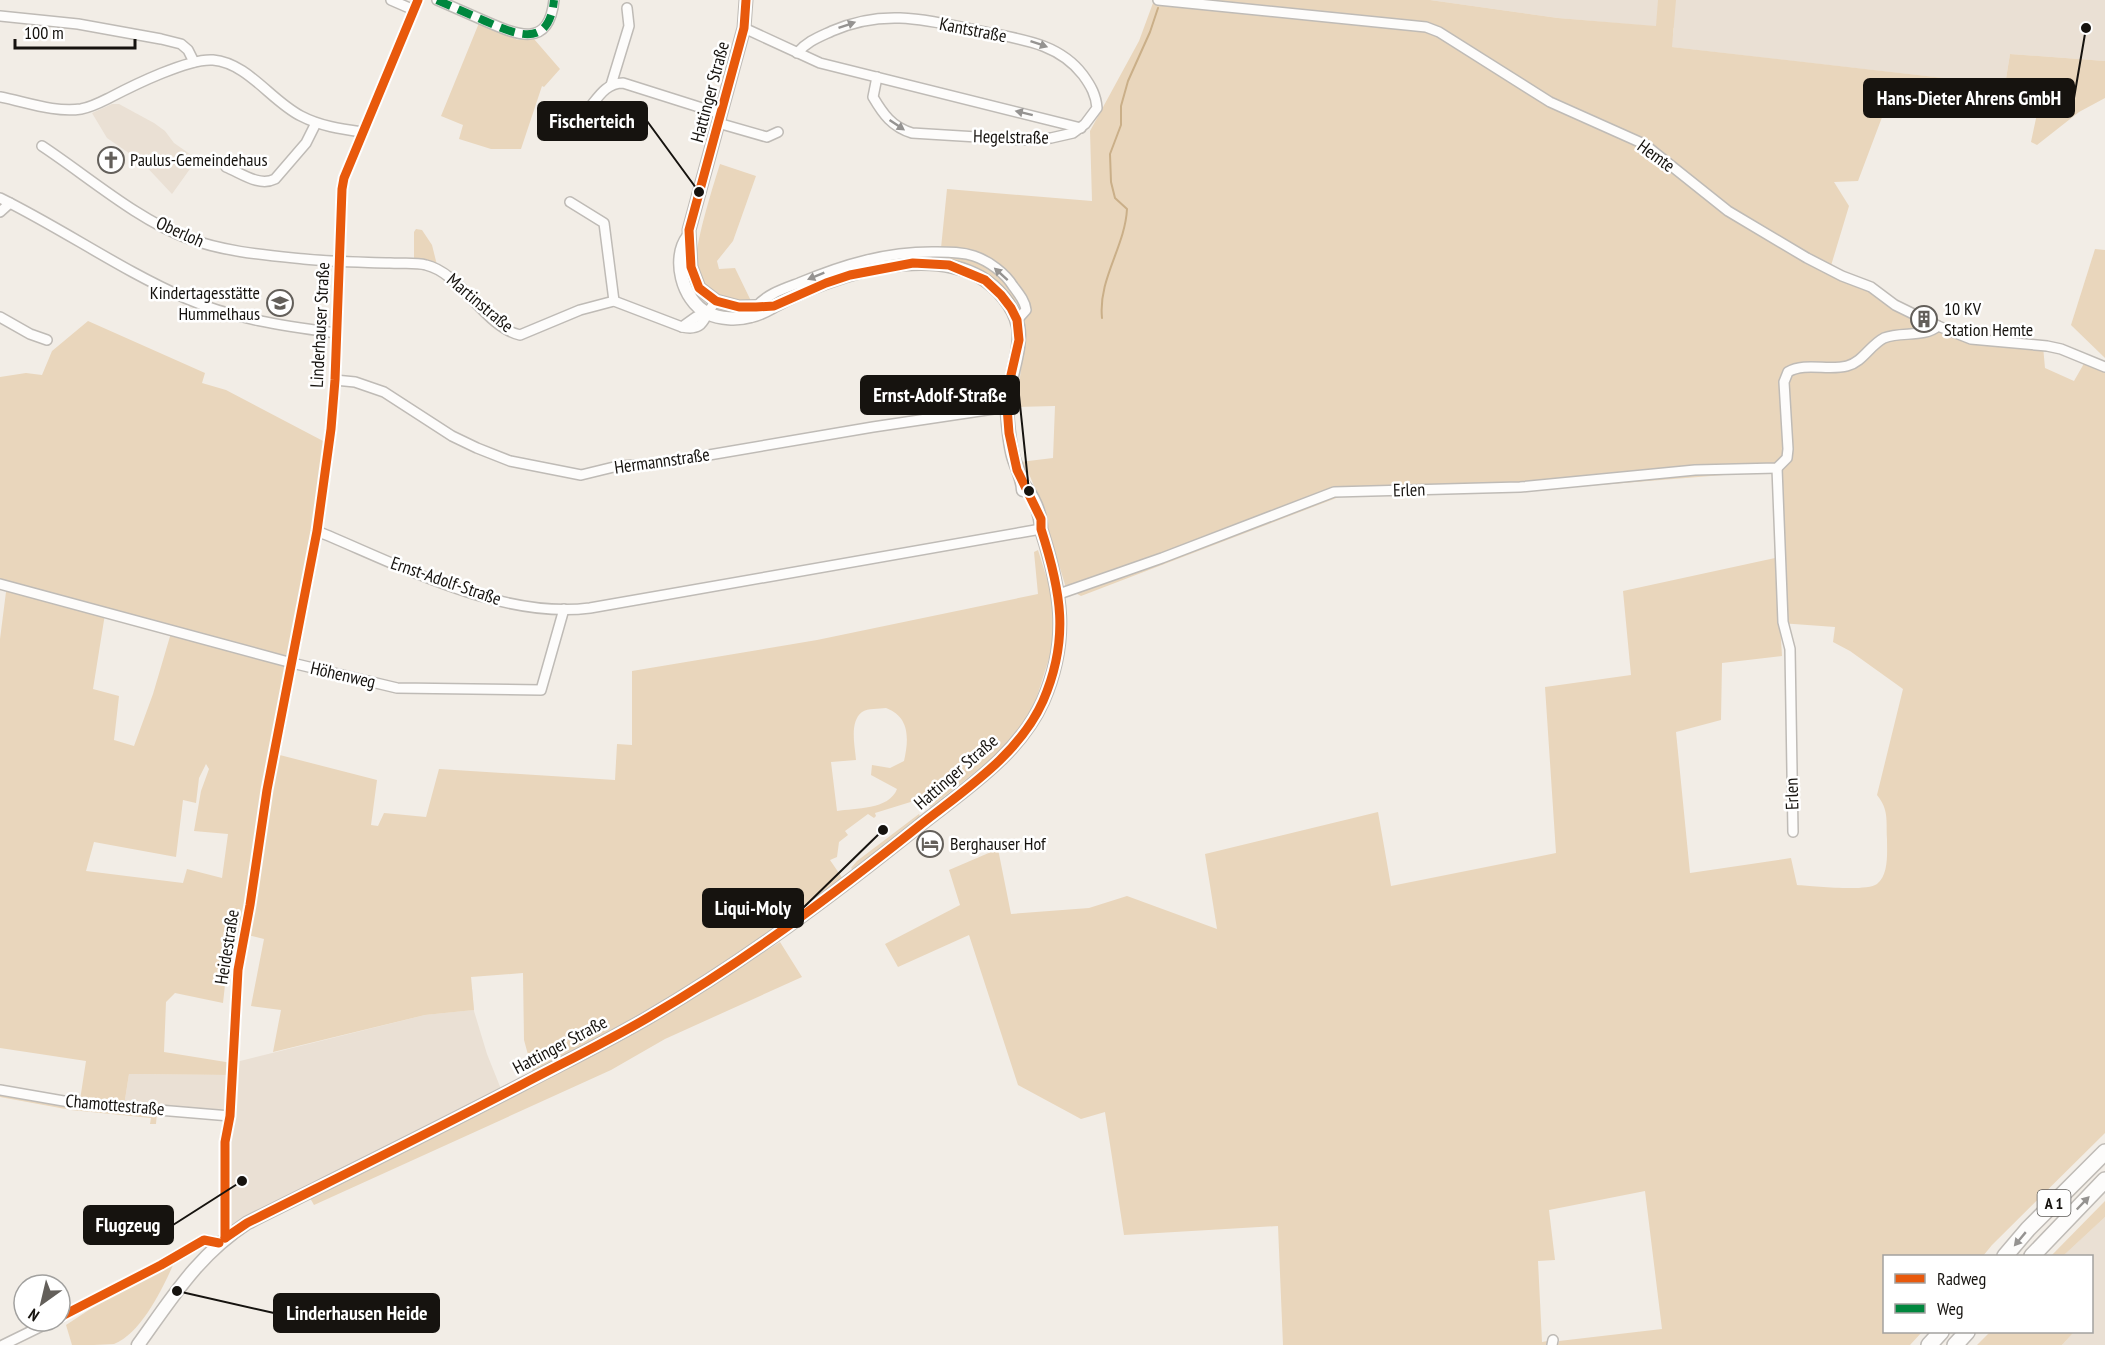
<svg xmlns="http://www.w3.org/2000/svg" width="2105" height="1345" viewBox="0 0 2105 1345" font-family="'PT Sans Narrow',sans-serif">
<rect width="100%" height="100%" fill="#f2ede6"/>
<g fill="#eae0d4">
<polygon points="1430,0 2105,0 2105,61 2010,54 2005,85 1671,47 1674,28 1558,18"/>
<polygon points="112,104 119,104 154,123 165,131 174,143 197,159 172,194 142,162 107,138 92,113"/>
<polygon points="471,977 474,1011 487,1054 501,1089 231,1229 225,1229 230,1116 124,1106 129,1074 231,1075 232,1063 425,1015 473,1010"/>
<polygon points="2105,1217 2105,1345 2062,1345 2074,1332 2092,1332 2092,1256 2063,1256"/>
</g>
<g fill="#e9d6bc" fill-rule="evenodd">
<path d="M 1193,0 L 1430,0 L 1558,18 L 1656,26 L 1658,0 L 1676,0 L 1672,47 L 2005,85 L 2010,54 L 2105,61 L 2105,98 L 2079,112 L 2037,145 L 2031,142 L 2038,109 L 2048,98 L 2001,98 L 1889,86 L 1884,112 L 1858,181 L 1834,182 L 1849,206 L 1830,269 L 1971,339 L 2043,346 L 2045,368 L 2074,381 L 2086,360 L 2105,365 L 2105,1133 L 1992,1245 L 1983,1256 L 1884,1256 L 1884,1332 L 1922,1332 L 1910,1345 L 1558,1345 L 1559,1341 L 1662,1329 L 1645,1191 L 1549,1210 L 1555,1260 L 1538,1261 L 1542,1342 L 1553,1340 L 1552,1345 L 1283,1345 L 1278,1226 L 1124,1235 L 1105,1112 L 1081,1119 L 1018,1085 L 969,935 L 898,967 L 885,944 L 960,905 L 949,870 L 998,849 L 1011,914 L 1089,908 L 1127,896 L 1217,929 L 1205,854 L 1378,812 L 1391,886 L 1556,853 L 1545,687 L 1631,675 L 1623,591 L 1775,558 L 1773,471 L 1511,492 L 1339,497 L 1081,596 L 1066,588 L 1047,525 L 1041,509 L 1039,498 L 1029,474 L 1020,462 L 1053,458 L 1055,406 L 1016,407 L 1026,332 L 1023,317 L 1013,300 L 991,276 L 976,268 L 940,258 L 947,189 L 1092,201 L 1090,131 L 1139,41 L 1153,3 L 1192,7 ZM 1780,623 L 1835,627 L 1833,642 L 1850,651 L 1903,689 L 1877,795 C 1889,810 1886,820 1887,839 C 1887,852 1889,875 1877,884 C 1866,892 1813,886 1797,885 L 1791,858 L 1690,873 L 1676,732 L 1721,720 L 1722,663 L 1782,656 Z"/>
<polygon points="479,23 518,40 534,39 560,69 544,87 542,86 521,149 491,149 459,139 463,125 441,116"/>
<path d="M 720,164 L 756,176 L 733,241 L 717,261 L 719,269 L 735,268 L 751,301 C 745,301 737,303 732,302 C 716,298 699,285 696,269 C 693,249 713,186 720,164 Z"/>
<polygon points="416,229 422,230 432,245 437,265 425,260 414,259 414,232"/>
<polygon points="2095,249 2105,250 2105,358 2071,325"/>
<path d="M 88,321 L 205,373 L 202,383 L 226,390 L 325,442 L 311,529 L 272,753 L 377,780 L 371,825 L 378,826 L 384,813 L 426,817 L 439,769 L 615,780 L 617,744 L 632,745 L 632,671 L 817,640 L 1038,594 L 1034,552 L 1038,550 L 1054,601 L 1055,626 L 1052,649 L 1034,706 L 1016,735 L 998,754 L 931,807 L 917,800 L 875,813 L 876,816 L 874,818 L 868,814 L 845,831 L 848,835 L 839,842 L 837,857 L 830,860 L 843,879 C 746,955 641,1016 533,1073 L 524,1040 L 523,973 L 471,977 L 474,1010 L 425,1015 L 273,1052 L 281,1010 L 251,1006 L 264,939 L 231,931 L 223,1003 L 175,993 L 166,1002 L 164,1052 L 232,1063 L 231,1075 L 129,1074 L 124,1106 L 80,1100 L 86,1061 L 0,1048 L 0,639 L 7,584 L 0,582 L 0,377 L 26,373 L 42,375 L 52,351 ZM 105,614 L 171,633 L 153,694 L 134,746 L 114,740 L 119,696 L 93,689 ZM 886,708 C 910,717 909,739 904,761 L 890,768 L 872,765 L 871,775 L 897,789 C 889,810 855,808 837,811 L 831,762 L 856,760 C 855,746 849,722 862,712 C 868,708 879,709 886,708 ZM 206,764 L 209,769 L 201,791 L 194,831 L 228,834 L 222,878 L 187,869 L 183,883 L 86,871 L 94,842 L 176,857 L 183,800 L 196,803 L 199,778 Z"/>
<polygon points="919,814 920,816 853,870 851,868 857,861"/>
<polygon points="780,942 802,977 665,1039 611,1070 314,1205 310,1198 581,1061 648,1025"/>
<polygon points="0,1093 157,1112 156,1124 150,1124 151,1118 71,1110 0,1097"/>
<polygon points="2105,1201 2105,1217 2063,1256 2051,1256"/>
<path d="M 173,1265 C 162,1290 141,1333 114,1344 C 103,1345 84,1345 72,1345 L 66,1325 L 98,1304 Z"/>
<polygon points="1990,1332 2074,1332 2062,1345 1977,1345"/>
</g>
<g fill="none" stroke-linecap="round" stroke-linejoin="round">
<path stroke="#caaf88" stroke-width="2" d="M 1102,318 C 1098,279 1125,247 1127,209 L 1115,198 L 1111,182 L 1110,154 L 1121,125 L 1121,106 L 1128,81 L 1150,32 L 1158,8"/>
<defs>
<g id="minor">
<polyline points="391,0 414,10"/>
<path d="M 437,0 C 453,7 469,14 485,21 C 517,35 549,49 554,0"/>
<polyline points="1158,0 1426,27 1439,32 1550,102 1644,144 1728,211 1807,258 1842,276 1871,287 1895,305 1938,326 1971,339 2047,346 2061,349 2105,367"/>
<polyline points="0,16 78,24 161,39 181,44 188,50 194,62"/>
<polyline points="744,28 820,63 1081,128"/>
<path d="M 797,53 C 808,41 817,38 832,31 C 884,8 927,20 980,31 C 1018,39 1058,42 1083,75 C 1091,86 1096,95 1097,108 L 1085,124 L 1073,133 L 1051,138 L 1028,140 L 912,133 C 892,127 883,114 873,97 L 877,77"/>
<polyline points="611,85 629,26 627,8"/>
<path d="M 0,97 C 26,102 55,113 81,109 C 92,107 101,102 111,97 C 134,85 189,58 213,60 C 248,63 271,101 301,116 C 320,126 341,129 362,132"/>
<polyline points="718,123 767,137 778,132"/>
<path d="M 565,128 C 572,123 579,119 585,113 C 597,100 604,83 623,83 L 721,114"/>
<path d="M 42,146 C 86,175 138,220 187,238 C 225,252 264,255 304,259 C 332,262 361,262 390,263 C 402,264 415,262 426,265 C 461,273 485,327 520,335 L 580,310 L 614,301 L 682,327 C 706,332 702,317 716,301"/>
<path d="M 226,167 C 241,173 259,187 275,179 L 306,143 L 316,123"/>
<path d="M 0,198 C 63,229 121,270 185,298 C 233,319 285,326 336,333"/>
<polyline points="570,202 604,223 614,301"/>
<polyline points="0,212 10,203"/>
<path d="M 756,307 C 767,294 783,289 799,283 C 844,264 888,251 937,252 C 950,252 962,252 974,256 C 989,261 1005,273 1013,286 C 1019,294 1025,301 1026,310 L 1017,320"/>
<polyline points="0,317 30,334 47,340"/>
<polyline points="682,327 696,317 706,312"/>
<polyline points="335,380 355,382 384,392 452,436 477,448 510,461 581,475 618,466 656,464 873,427 1007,407"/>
<polyline points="1777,468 1783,622 1790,649 1793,832"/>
<path d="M 317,531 C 397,564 502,620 590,608 L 1041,529"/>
<polyline points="0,584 292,663 397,688 541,690 564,609"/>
<path d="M 1059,594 L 1162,558 L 1334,492 L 1520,487 L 1695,470 L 1777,468 L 1787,458 L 1788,449 L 1784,382 L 1788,372 C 1805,362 1828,371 1847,366 C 1863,362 1870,345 1884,338 C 1901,331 1924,338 1938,326"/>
<polyline points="0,1090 75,1103 230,1116"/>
<polyline points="225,1238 225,1142 230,1116 238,970 250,905 267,790 317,531 331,429 335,380 342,189 344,178 418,0"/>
<polyline points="60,1317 161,1265 204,1240 219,1243"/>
<polyline points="3,1345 52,1321"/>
<polyline points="1552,1345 1553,1340"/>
</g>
<g id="major">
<polyline points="746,0 744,28 689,230 691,267 699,288 716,301 739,307 770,306"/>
<path d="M 688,237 C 672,258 682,300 707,313 C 720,319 737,320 751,316 C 761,314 767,310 776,305 C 791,297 809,289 825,283 C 870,266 936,252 980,277 C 997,287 1014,306 1018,326 C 1023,350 1006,384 1007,411 C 1008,426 1009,441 1013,456 C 1016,467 1023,479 1023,490"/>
<path d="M 138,1345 C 172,1298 197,1256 247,1223 C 339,1177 431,1132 523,1084 C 565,1062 608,1041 649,1017 C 745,961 833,895 919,826 C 964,790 1019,755 1043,701 C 1070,639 1061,591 1041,529 C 1041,513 1033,496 1023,484"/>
</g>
<g id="highway">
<polyline points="2005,1256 2028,1229 2105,1152"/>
<polyline points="2032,1256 2105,1180"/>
<polyline points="1929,1345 1941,1332"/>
<polyline points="1955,1345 1967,1332"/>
</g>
</defs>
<use href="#minor" stroke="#bfbbb6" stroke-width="12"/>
<use href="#major" stroke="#bfbbb6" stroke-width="15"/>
<use href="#highway" stroke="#bfbbb6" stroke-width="18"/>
<use href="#minor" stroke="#fdfcfb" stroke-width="9"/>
<use href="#major" stroke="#fdfcfb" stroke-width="12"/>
<use href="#highway" stroke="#fdfcfb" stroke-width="15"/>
<path stroke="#00873e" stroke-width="8" stroke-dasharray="15 8" stroke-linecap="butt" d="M 437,0 C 453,7 469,14 485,21 C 517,35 549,49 554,0"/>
<defs>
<g id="cycleway">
<path d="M 225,1238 L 247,1223 C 339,1177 431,1132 523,1084 C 565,1062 608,1041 649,1017 C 745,961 833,895 919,826 C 964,790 1019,755 1043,701 C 1070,639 1061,591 1041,529 L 1041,519 L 1017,470 L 1009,433 L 1007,407 L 1011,375 L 1019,340 L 1017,320 L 1011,308 L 1001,295 L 985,280 L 949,265 L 913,263 L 850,275 L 826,283 L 774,306 L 756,307 L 739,307 L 716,301 L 699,288 L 691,267 L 689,230 L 744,28 L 746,0"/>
<polyline points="225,1238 225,1142 230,1116 238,970 250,905 267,790 317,531 331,429 335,380 342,189 344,178 418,0"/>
<polyline points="60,1317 161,1265 204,1240 219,1243"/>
</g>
</defs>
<use href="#cycleway" stroke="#fff" stroke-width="13"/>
<use href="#cycleway" stroke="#e8590c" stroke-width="9"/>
</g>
<defs><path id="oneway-solid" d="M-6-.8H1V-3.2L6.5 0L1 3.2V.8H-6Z" transform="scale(1.5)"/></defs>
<g fill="#959391">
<use href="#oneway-solid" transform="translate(847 25) rotate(-19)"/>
<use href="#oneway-solid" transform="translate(1039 44) rotate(19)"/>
<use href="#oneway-solid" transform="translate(1024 113) rotate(-166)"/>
<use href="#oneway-solid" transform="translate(897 125) rotate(34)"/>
<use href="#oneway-solid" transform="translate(1001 274) rotate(-138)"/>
<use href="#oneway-solid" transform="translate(816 276) rotate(158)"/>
<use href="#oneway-solid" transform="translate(2083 1203) rotate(-46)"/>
<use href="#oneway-solid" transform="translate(2020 1239) rotate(130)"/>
</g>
<defs>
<symbol id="church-ring" viewBox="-11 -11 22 22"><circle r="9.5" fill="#fff" stroke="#635f5a" stroke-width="1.5"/><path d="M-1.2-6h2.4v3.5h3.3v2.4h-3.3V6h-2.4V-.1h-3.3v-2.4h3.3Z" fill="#635f5a"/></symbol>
<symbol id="school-ring" viewBox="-11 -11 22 22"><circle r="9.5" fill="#fff" stroke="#635f5a" stroke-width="1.5"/><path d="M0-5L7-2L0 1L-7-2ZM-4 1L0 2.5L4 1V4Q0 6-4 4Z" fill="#635f5a"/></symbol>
<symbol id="building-ring" viewBox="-11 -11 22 22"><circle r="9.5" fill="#fff" stroke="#635f5a" stroke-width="1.5"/><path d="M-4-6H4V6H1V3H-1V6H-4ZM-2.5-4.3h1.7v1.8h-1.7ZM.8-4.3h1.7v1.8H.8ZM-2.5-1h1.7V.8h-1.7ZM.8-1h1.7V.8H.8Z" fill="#635f5a"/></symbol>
<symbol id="hotel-ring" viewBox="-11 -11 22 22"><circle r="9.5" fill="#fff" stroke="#635f5a" stroke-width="1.5"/><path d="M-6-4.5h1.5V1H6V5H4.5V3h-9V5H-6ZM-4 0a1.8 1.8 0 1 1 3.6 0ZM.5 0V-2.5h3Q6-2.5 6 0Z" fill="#635f5a"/></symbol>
</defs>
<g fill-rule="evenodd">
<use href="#church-ring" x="96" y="145" width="30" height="30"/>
<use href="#school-ring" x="265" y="288" width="30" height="30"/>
<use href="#building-ring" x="1909" y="304" width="30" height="30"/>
<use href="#hotel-ring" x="915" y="829" width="30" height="30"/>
</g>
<g text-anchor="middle" stroke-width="5" stroke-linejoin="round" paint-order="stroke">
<rect fill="#fff" stroke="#5c5a57" stroke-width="1.5" x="2037.5" y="1190" width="33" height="26" rx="4.5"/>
<g font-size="16" font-weight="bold" fill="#16130f">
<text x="2054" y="1209">A 1</text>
</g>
<g font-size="18" fill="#16130f" stroke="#fff">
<text transform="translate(973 30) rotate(11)" y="6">Kantstraße</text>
<text transform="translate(710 92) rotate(-75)" y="6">Hattinger Straße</text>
<text transform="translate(1011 137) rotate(1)" y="6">Hegelstraße</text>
<text transform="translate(1656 156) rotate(36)" y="6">Hemte</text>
<text transform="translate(180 232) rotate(24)" y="6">Oberloh</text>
<text transform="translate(480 303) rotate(40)" y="6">Martinstraße</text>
<text transform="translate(320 325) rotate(-87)" y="6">Linderhauser Straße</text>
<text transform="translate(662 461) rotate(-8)" y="6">Hermannstraße</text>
<text transform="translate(1409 490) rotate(-2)" y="6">Erlen</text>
<text transform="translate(446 581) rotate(19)" y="6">Ernst-Adolf-Straße</text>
<text transform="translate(343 675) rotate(13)" y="6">Höhenweg</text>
<text transform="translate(956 772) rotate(-41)" y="6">Hattinger Straße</text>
<text transform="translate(1792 794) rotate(-92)" y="6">Erlen</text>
<text transform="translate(227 947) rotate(-81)" y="6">Heidestraße</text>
<text transform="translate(560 1045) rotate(-28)" y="6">Hattinger Straße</text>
<text transform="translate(115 1105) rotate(5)" y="6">Chamottestraße</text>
</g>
<g font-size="18" fill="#16130f" stroke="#fff" text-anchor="start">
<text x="130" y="166">Paulus-Gemeindehaus</text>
<text x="260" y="299" text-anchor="end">Kindertagesstätte<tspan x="260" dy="21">Hummelhaus</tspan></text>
<text x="1944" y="315">10 KV<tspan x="1944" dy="21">Station Hemte</tspan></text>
<text x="950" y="850">Berghauser Hof</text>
</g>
</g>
<path fill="none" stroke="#16130f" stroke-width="2" d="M2086 28L2074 98M699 192L647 121M1029 491L1019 395M883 830L803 908M242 1181L173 1225M177 1291L274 1313"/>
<g fill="#16130f" stroke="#fff" stroke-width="2">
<circle cx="2086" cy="28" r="6"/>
<circle cx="699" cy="192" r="6"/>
<circle cx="1029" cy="491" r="6"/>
<circle cx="883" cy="830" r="6"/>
<circle cx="242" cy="1181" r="6"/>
<circle cx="177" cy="1291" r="6"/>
</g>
<g fill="#16130f" stroke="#16130f" stroke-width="2">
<rect x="1864" y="79" width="210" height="38" rx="6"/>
<rect x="538" y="102" width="109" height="38" rx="6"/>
<rect x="861" y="376" width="158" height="38" rx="6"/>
<rect x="703" y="889" width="100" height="38" rx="6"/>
<rect x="84" y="1206" width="89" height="38" rx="6"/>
<rect x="274" y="1294" width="165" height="38" rx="6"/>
</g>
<g font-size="20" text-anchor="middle" font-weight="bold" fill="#fff">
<text x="1969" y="105">Hans-Dieter Ahrens GmbH</text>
<text x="592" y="128">Fischerteich</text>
<text x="940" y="402">Ernst-Adolf-Straße</text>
<text x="753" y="915">Liqui-Moly</text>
<text x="128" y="1232">Flugzeug</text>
<text x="357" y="1320">Linderhausen Heide</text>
</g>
<rect x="1883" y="1255" width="210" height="78" fill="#ffffff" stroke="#a2a19f" stroke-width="1.5"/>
<rect x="1895" y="1274" width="30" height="9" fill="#e8590c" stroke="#a2a19f" stroke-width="1.5"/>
<text x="1937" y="1285" font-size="18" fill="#16130f">Radweg</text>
<rect x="1895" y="1304" width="30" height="9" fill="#00873e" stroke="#a2a19f" stroke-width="1.5"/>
<text x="1937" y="1315" font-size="18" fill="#16130f">Weg</text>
<g transform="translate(42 1303) rotate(214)"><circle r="28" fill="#ffffff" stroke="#a2a19f" stroke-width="1.5"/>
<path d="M0-4.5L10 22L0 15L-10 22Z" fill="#635f5a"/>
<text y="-9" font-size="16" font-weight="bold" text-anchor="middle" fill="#16130f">N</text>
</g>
<path d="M15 39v9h120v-9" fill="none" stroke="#16130f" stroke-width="3"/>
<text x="24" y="39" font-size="18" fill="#16130f" stroke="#ffffff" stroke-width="4.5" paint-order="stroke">100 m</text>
</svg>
